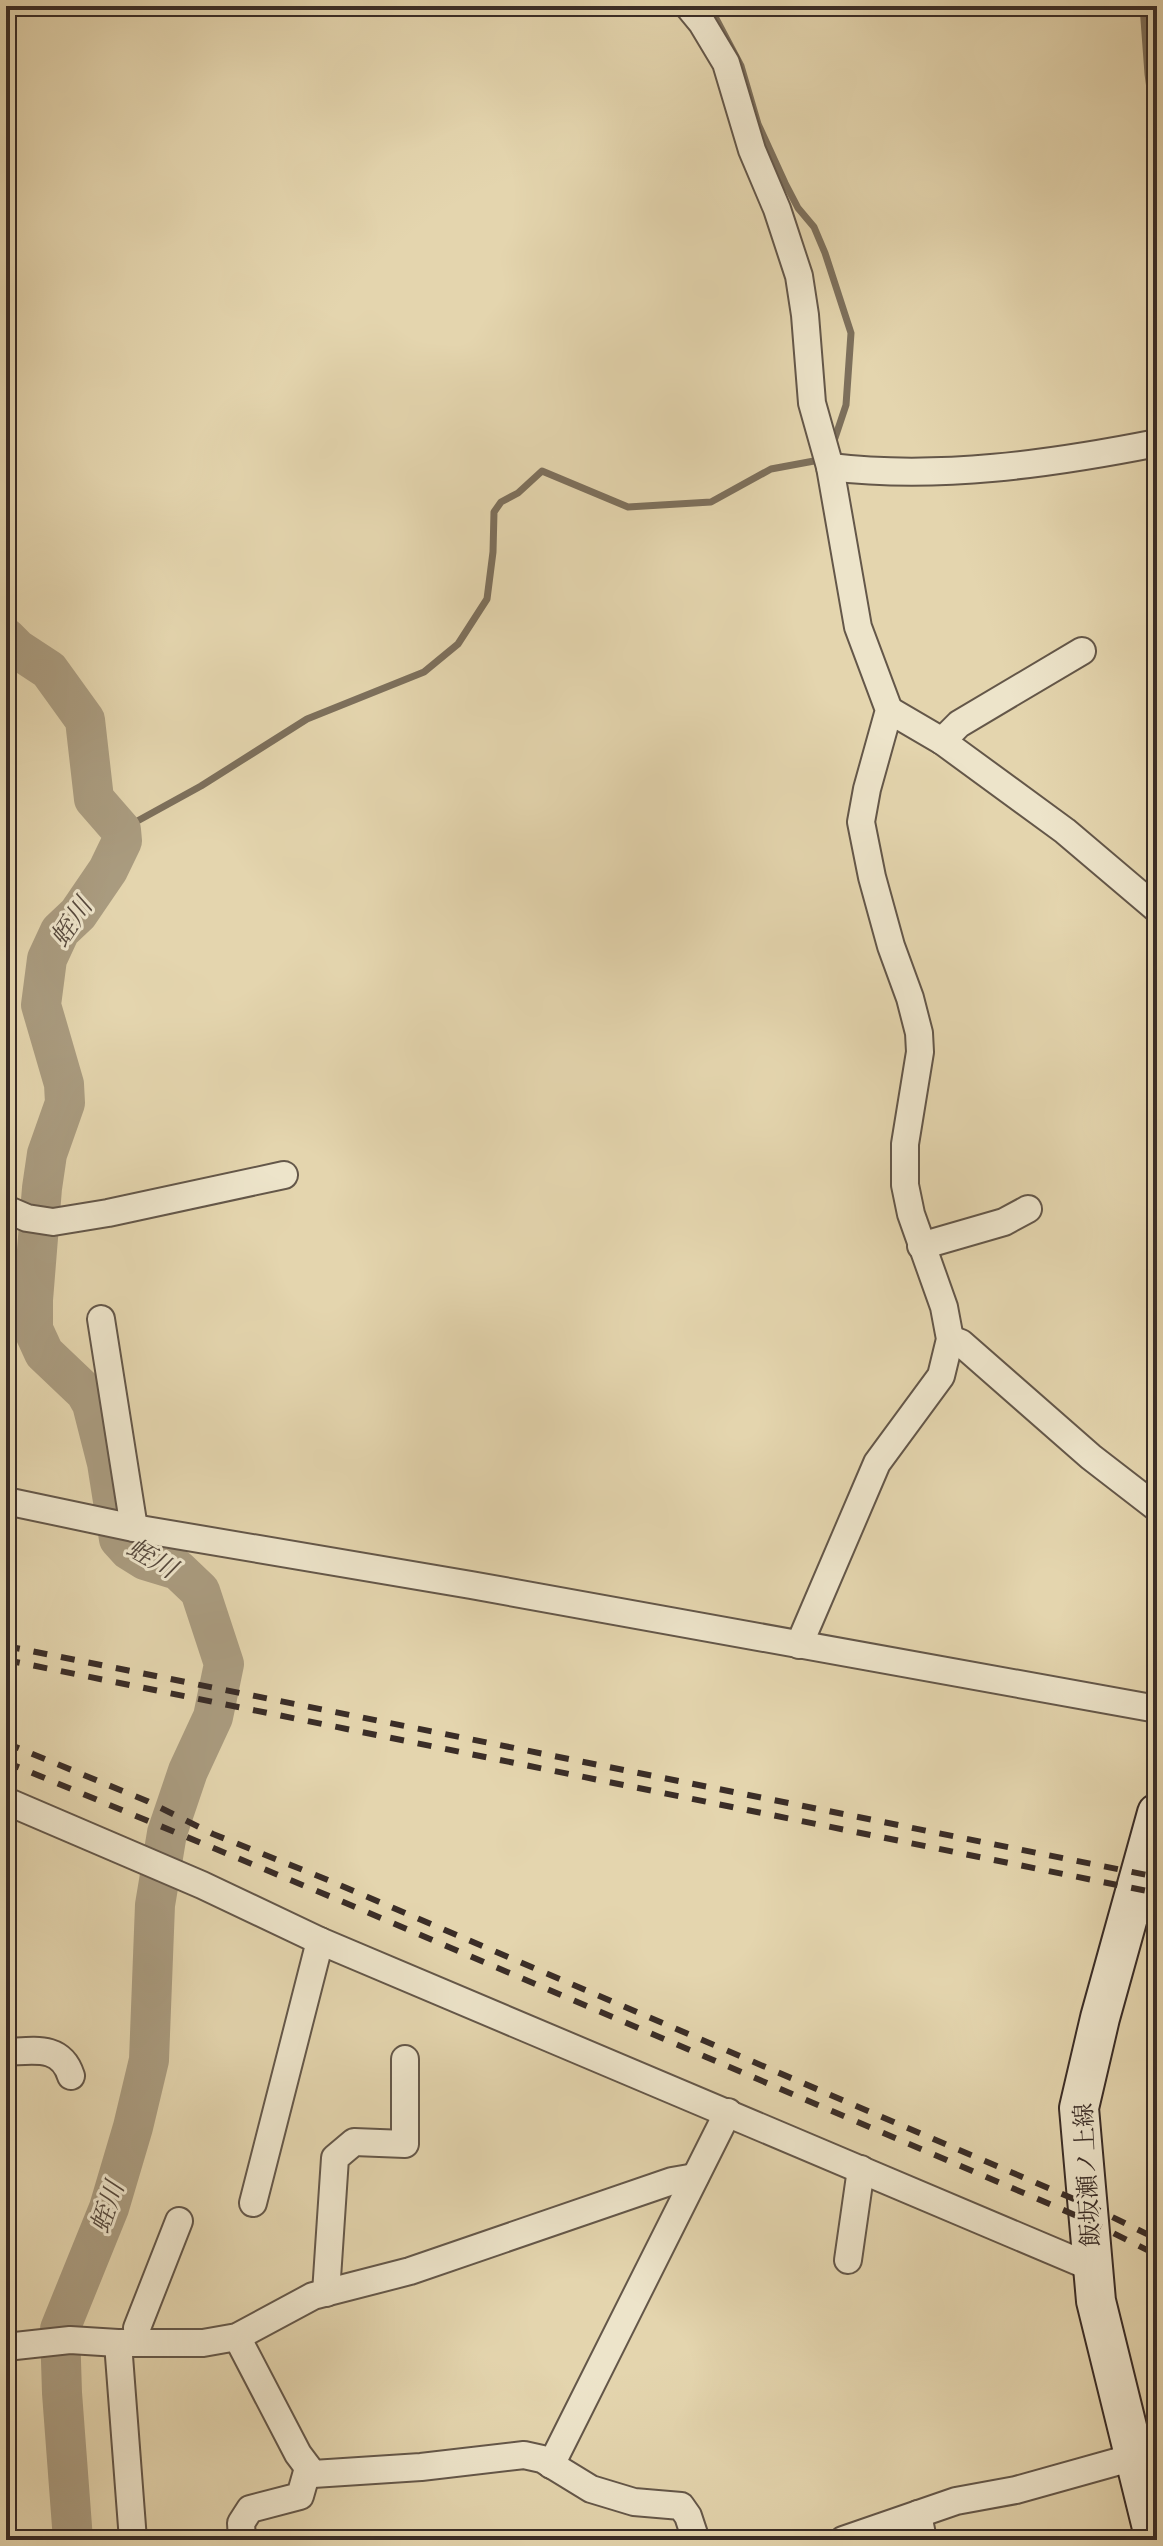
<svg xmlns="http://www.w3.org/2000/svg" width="1163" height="2546" viewBox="0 0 1163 2546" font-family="'IM FELL Double Pica','Noto Serif JP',serif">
<rect width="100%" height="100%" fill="#e4d5ae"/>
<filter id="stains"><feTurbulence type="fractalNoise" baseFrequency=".0025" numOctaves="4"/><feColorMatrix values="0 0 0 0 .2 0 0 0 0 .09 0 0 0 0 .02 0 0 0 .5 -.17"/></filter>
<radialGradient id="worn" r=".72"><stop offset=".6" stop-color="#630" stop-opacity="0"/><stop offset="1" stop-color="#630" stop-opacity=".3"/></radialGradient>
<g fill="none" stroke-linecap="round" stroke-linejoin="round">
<g stroke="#7d705c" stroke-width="7">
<polyline points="707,6 713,13 741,66 758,124 785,183 798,208 814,227 825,253 851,333 846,405 835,438 830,444"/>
<polyline points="1143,6 1148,74 1157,140"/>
<polyline points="121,830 201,786 307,719 424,672 458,644 487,599 493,552 494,512 501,502 518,493 542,471 628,507 711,502 771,469 814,461 819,456"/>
</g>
<polyline stroke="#aa9c80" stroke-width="40" points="6,638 17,649 49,670 85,720 94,799 121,830 122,841 108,870 78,914 60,931 47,959 41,1005 64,1084 65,1103 47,1154 42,1188 33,1300 33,1329 44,1353 85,1392 92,1404 107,1463 119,1539 129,1550 145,1560 178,1570 200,1591 224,1664 213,1717 188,1771 167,1833 155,1905 149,2060 133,2127 109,2208 60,2329 62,2393 73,2540"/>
<defs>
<g id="street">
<polyline points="688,6 702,23 726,63 752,150 777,209 799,276 805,315 812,403 830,467 858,627 889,710 867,789 861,822 872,877 891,946 910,998 919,1033 920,1052 905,1144 905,1185 911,1214 944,1307 950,1339 941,1376 877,1463 799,1645"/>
<path d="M 830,467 C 938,480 1051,464 1157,443"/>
<polyline points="889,710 942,741 1065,831 1157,909"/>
<polyline points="942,741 959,724 1082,651"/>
<polyline points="6,1209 27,1218 53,1222 108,1213 284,1175"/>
<polyline points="921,1246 1004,1222 1028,1209"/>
<polyline points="101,1319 134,1528"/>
<polyline points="950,1339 961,1343 1091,1457 1157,1508"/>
<polyline points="6,1501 134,1528 471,1585 1157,1709"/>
<polyline points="6,1801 202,1885 320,1941 1093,2268"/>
<polyline points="1131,1908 1157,1913"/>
<path d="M 6,2052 C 33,2051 61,2044 71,2076"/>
<polyline points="253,2203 320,1941"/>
<polyline points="848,2260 861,2169"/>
<polyline points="326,2293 335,2158 354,2142 405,2144 405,2059"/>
<polyline points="237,2337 298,2454 313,2474 421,2467 524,2455 542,2459 591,2489 634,2502 681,2506 688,2516 696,2540"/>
<polyline points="118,2343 133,2540"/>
<polyline points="138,2343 137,2328 179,2221"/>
<polyline points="6,2347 70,2340 118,2343 203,2343 237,2337 313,2296 410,2271 672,2181 695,2177"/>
<polyline points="551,2465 728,2112"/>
<polyline points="918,2514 923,2540"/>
<polyline points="242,2540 241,2523 250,2509 300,2496 308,2468"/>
<polyline points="843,2540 956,2501 1016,2490 1134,2457"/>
</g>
<polyline id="secondary" points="1155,2540 1096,2301 1079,2108 1100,2018 1157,1813"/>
</defs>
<use href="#street" stroke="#645749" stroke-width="30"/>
<use href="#secondary" stroke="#3a2d27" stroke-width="42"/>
<use href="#street" stroke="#ede4ca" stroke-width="26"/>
<use href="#secondary" stroke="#ede4ca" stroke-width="38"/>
<g stroke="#3a2d27" stroke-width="6" stroke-dasharray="14 14" stroke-linecap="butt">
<polyline points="6,1646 1157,1877"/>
<polyline points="6,1660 1157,1893"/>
<polyline points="6,1743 147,1801 213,1834 328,1880 1088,2205 1157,2239"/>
<polyline points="6,1762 341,1901 706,2057 1089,2221 1157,2255"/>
</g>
</g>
<g text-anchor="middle" stroke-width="6" stroke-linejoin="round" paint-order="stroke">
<g font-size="24" fill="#3a2d27" stroke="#ede4ca">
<text transform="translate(1087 2175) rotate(-93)" y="8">飯坂瀬ノ上線</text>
</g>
<g font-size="26" font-style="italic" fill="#56493d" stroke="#ede4ca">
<text transform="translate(71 922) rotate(-56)" y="9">蛭川</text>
<text transform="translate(152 1558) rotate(30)" y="9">蛭川</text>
<text transform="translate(107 2207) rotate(-71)" y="9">蛭川</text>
</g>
</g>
<rect width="1163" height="2546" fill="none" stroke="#e4d5ae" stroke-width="32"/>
<rect x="8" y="8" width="1147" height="2530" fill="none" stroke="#3a2d27" stroke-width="4"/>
<rect x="16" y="16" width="1131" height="2514" fill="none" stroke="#3a2d27" stroke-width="2"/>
<rect width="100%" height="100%" filter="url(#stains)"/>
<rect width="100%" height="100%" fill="url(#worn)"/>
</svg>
